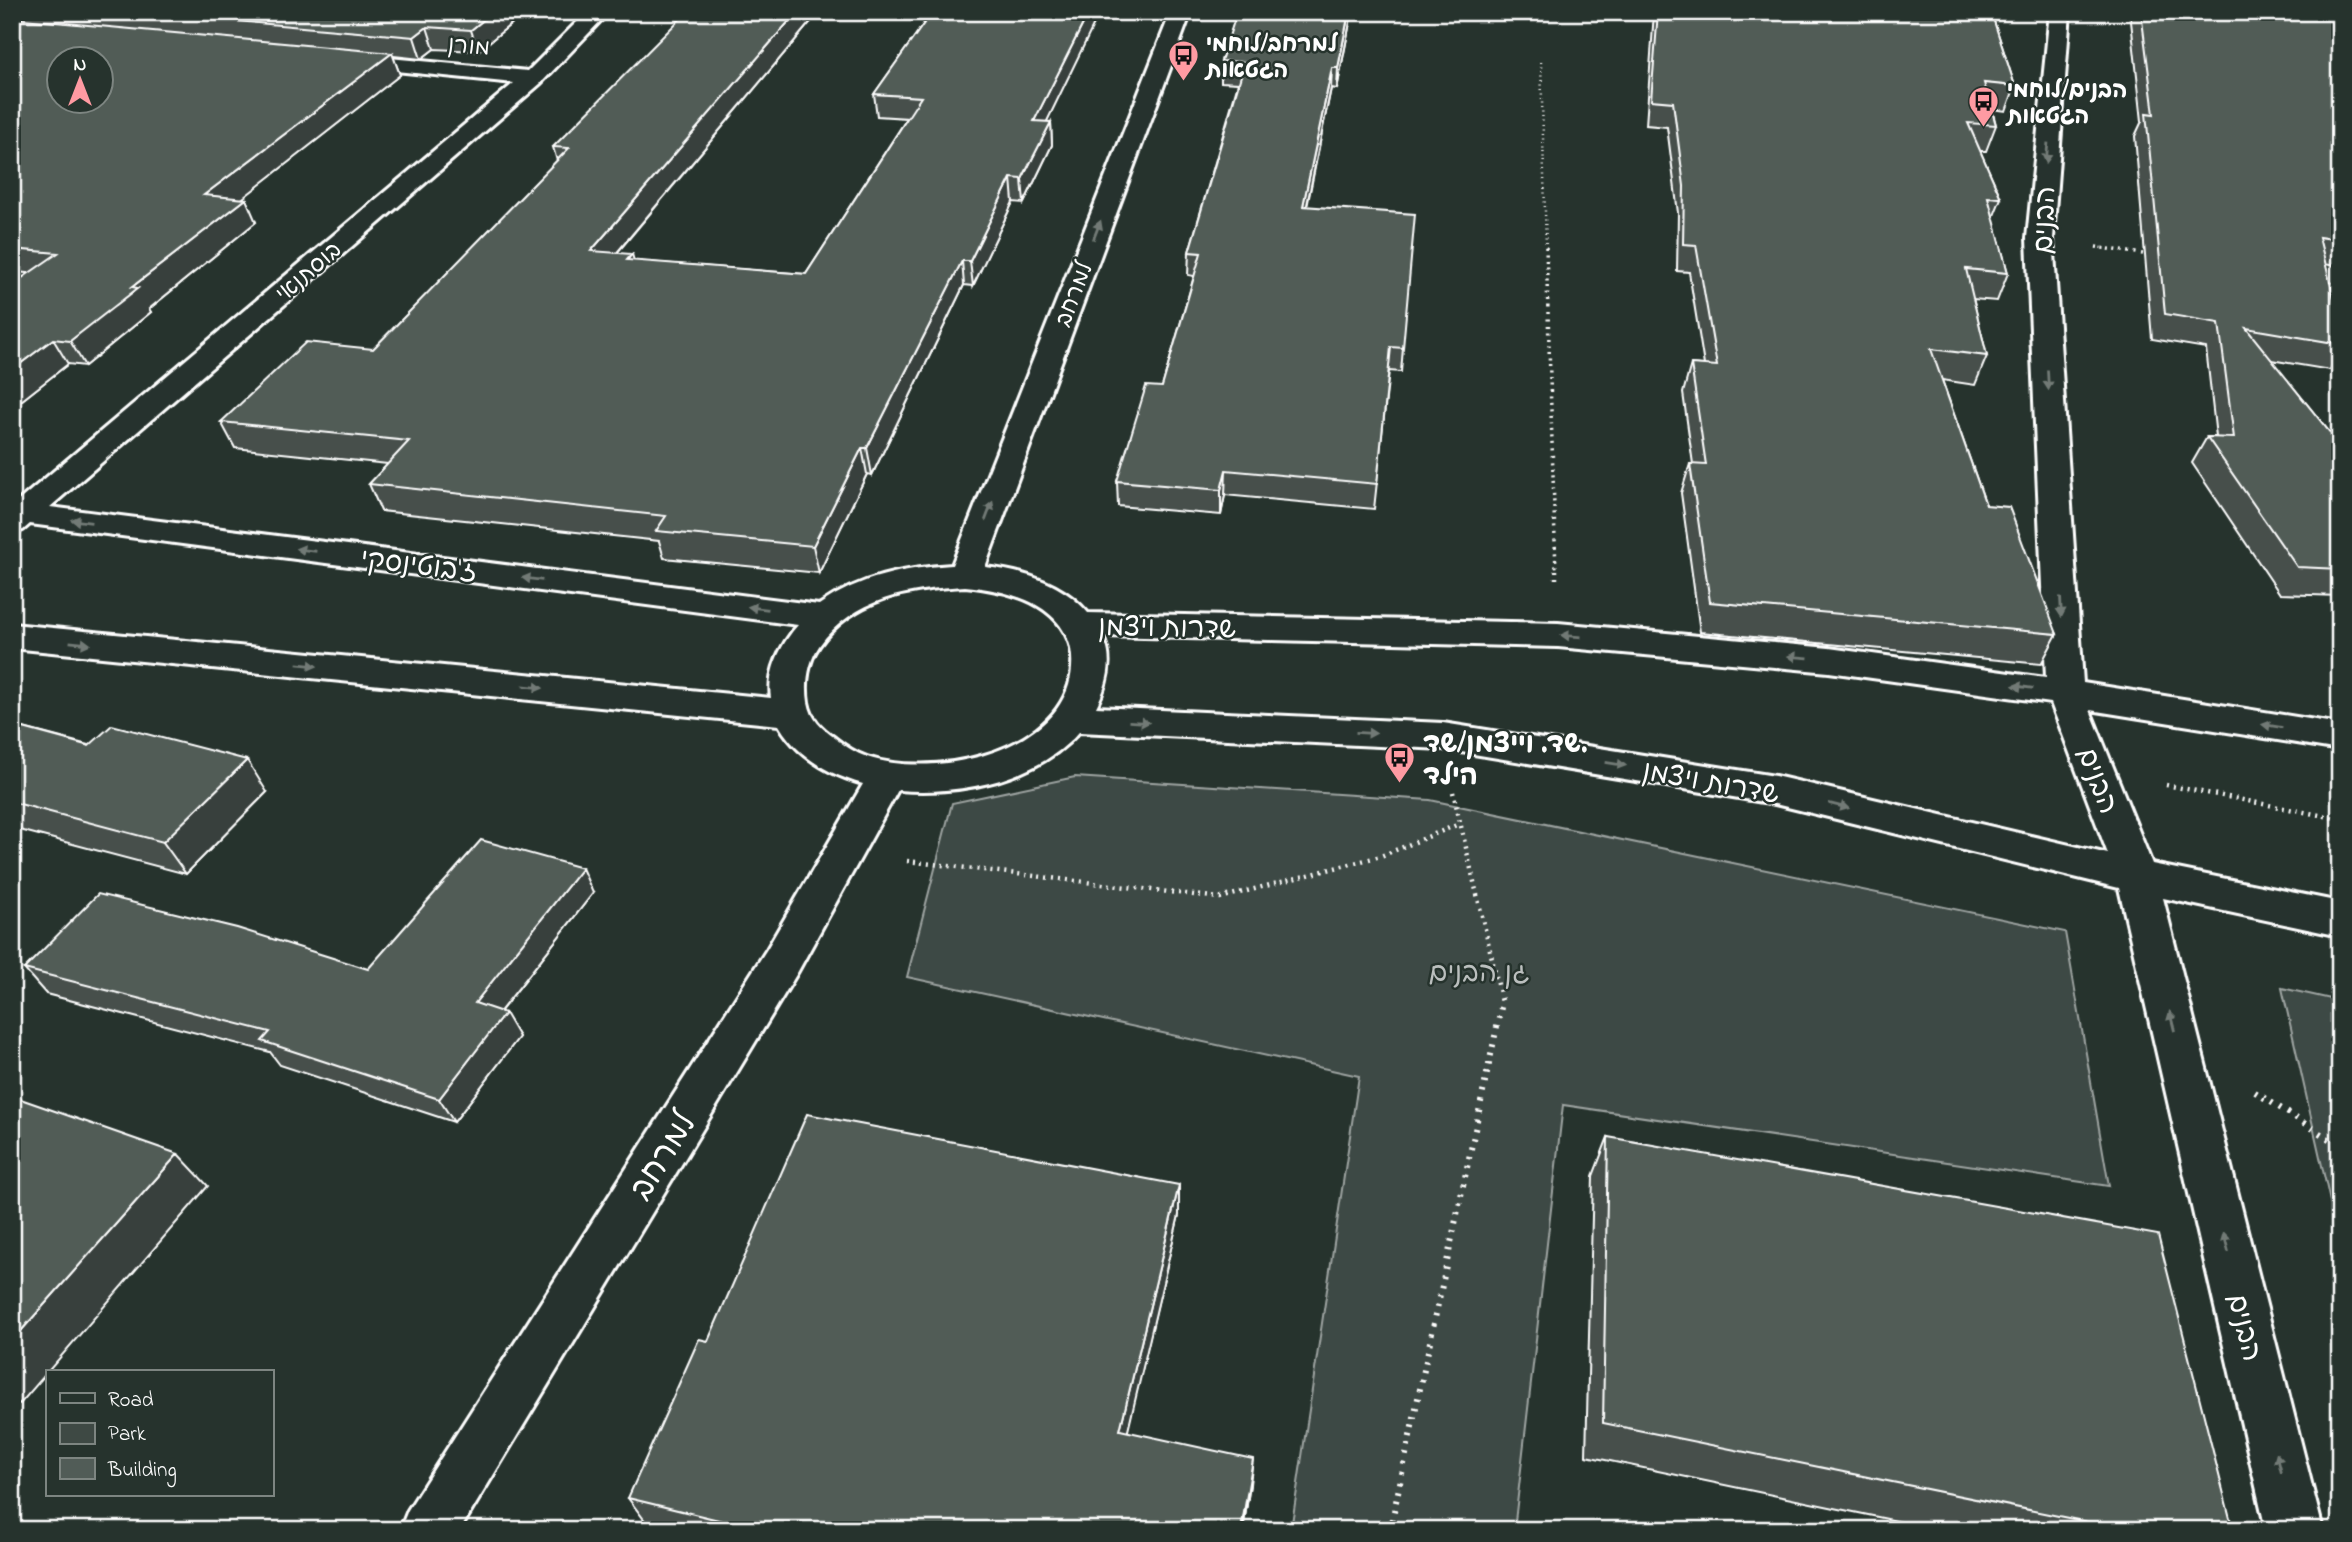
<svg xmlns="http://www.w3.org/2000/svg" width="2352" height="1542" viewBox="0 0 2352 1542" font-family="'Indie Flower','Playpen Sans Hebrew',sans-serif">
<rect width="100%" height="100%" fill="#26332d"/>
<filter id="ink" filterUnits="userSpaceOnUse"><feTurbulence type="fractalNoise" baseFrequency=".0143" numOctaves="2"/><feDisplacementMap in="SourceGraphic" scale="14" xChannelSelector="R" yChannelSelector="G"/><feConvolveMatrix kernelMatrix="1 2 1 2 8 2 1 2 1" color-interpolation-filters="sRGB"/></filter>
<g filter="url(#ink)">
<g fill="#3e4944" stroke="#9ea4a2" stroke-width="2">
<polygon points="1075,777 1430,800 2065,932 2109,1186 1563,1105 1514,1530 1291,1530 1359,1076 907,977 952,803"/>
<polygon points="2282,988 2340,1001 2340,1246"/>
</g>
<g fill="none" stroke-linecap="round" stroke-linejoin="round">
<defs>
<path id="minor" d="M 587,12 L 609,12 L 541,83 L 50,507 L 819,605 C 859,577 904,568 952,565 L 1171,12 L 1191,12 L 985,567 C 1022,571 1063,583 1088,613 L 1558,623 L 1829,648 L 2046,678 L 2027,238 L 2050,12 L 2070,12 L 2053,238 L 2083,683 L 2340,724 L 2340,750 L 2090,710 L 2152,864 L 2340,902 L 2340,936 L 2163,898 L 2323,1530 L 2266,1530 L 2119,888 L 1775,804 L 1443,749 L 1079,732 C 1036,781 960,795 898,790 L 797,973 L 460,1530 L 400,1530 L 408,1510 L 767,949 L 863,784 C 828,774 797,756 779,725 L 12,648 L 12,624 L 771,698 C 767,672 781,644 798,625 L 30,524 L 23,530 L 12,533 L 12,502 L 16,503 L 514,83 L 346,66 L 338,65 L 335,60 L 338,55 L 346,54 L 528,71 ZM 965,586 C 1002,590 1051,599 1068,639 C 1074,653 1073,671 1069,685 C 1047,756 929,778 867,757 C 855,753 845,746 835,738 C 821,728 811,719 808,702 C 805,683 808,662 819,646 C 854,597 910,589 965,586 ZM 1102,636 L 1558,647 L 1829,672 L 2051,703 L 2108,854 L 1775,776 L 1443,723 L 1096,707 C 1107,685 1115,659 1102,636 Z"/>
</defs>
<use href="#minor" stroke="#fff" stroke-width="6"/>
<g stroke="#fff" stroke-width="2.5" stroke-dasharray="1 3.5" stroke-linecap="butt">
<polyline points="1541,62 1546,249"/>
<polyline points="2096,247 2107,249"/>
</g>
<g stroke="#fff" stroke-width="3.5" stroke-dasharray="2 4.5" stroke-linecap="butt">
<polyline points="1546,247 1556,572"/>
<polyline points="2096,247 2149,255"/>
<polyline points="2324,282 2340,285"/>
</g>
<g stroke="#fff" stroke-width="4.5" stroke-dasharray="2 5" stroke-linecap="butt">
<polyline points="1556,570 1556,582"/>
<polyline points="2166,785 2340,819"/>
<polyline points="1453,792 1500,993"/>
<polyline points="907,861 1220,898 1381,856 1459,824"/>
</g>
<g stroke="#fff" stroke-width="6" stroke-dasharray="2.5 7" stroke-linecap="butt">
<polyline points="2255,1092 2340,1146"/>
<polyline points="1390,1530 1502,1003 1499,991"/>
</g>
<use href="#minor" fill="#26332d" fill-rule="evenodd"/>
</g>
<g fill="#464f4b" stroke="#fff" stroke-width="2">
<polygon points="12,12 526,12 478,51 434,49 421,59 393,56 400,75 242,198 256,222 149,309 151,312 85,366 68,364 12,408 12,285 29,273 12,272"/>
<polygon points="932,12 1047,122 1051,122 1052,145 1024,203 1013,202 973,286 964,285 872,475 867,474 819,573 664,558 659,541 381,511 369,484 388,464 235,448 221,422 373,349 557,161 553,147 813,19 617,253 634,261 806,274 907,118 877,116 874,94"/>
<polygon points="1235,12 1352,12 1337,89 1331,88 1307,207 1403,348 1401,372 1389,371 1374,509 1225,495 1221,515 1118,506 1117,481 1162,387 1194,276 1188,275 1189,252 1238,83 1221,82 1221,61 1235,20"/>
<polygon points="1654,12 1991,12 2015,86 2006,111 1992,109 1996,125 1986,151 1980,151 2001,198 1993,218 2008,273 1997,301 1973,299 1987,356 1975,385 1942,380 1986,505 2057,634 2041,664 1700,632 1681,493 1690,464 1693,464 1683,393 1691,364 1704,365 1689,272 1677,271 1678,213 1667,127 1646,125"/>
<polygon points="2130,12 2340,12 2340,267 2325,264 2340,323 2340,353 2330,370 2271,360 2340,445 2340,596 2280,594 2192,463 2207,437 2216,437 2206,348 2152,339 2135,136 2142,121"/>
<polygon points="12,725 267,792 186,874 12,828"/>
<polygon points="593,893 501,1011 519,1037 454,1122 280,1065 270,1052 46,994 24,969 368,969"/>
<polygon points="1608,1137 2233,1530 1940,1530 1586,1456 1593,1176"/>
<polygon points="1179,1185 1179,1215 1127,1432 1250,1484 1243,1530 676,1530 646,1522 628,1498"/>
</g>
<g fill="#39403d" stroke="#fff" stroke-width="2">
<polygon points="12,12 18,12 23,22 12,30"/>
<polygon points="493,12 526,12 478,51 471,30"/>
<polygon points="797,12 812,12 813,19 598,275 591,251"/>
<polygon points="1089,12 1100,12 1036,144 1034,121"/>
<polygon points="1349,12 1352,12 1337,89 1338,68"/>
<polygon points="427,27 434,49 421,59 414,37"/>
<polygon points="392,53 400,75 216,219 204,195"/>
<polygon points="1332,68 1331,88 1302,229 1303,206"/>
<polygon points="1051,122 1052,145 1024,203 1022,179"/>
<polygon points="1011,178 1013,202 973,286 970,261"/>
<polygon points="246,199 256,222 149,309 151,312 85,366 70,341 132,287"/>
<polygon points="632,254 639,279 627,260"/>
<polygon points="962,261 964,285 872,475 867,448"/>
<polygon points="53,339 68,364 12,408 12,370"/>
<polygon points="862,448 867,474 819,573 813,546"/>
<polygon points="1226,470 1225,495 1221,515 1221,490"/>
<polygon points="247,760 267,792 186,874 163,842"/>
<polygon points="582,868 593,893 488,1027 475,1003"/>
<polygon points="505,1013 519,1037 454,1122 439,1099"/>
<polygon points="178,1154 208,1186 20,1404 12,1398 12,1341"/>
<polygon points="1179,1185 1179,1215 1122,1456 1120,1430"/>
<polygon points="1253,1459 1250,1484 1243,1530 1241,1530"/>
</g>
<g fill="#515c57" stroke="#fff" stroke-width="2" fill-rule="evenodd">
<polygon points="136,12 493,12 471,30 427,27 414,37"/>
<polygon points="687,12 797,12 591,251 632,254 627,260 806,274 921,97 874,94 932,12 1089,12 1034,121 1051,122 1022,179 1011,178 970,261 962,261 867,448 862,448 813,546 656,531 666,516 369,484 409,441 221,422 306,342 373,349 569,148 553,147"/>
<polygon points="1237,12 1349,12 1338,68 1332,68 1303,206 1415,214 1403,348 1391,347 1377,484 1226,470 1221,490 1117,481 1146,386 1162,387 1201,253 1189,252 1245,62 1221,61"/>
<polygon points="1658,12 1991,12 2015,86 1984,83 1996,125 1968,123 2001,198 1988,197 2008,273 1966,269 1987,356 1931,349 1986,505 2009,507 2057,634 1710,602 1690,464 1706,465 1691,364 1717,366 1696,245 1683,244 1684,186 1673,102 1651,100"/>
<polygon points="2141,12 2340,12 2340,240 2319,237 2340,323 2340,344 2246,328 2340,445 2340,569 2297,567 2207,437 2234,438 2219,323 2165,314 2146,113 2154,114"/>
<path d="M 12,18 L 392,53 L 204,195 L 246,199 L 132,287 L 138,288 L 70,341 L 53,339 L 12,370 L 12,285 L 58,253 L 12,249 ZM 60,60 L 102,60 L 102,102 L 60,102 Z"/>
<polygon points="12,725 89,746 112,725 247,760 163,842 12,802"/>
<polygon points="481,840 582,868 475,1003 505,1013 439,1099 262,1041 270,1032 24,969 98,894 237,928 368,969"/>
<polygon points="12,1096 178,1154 12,1341"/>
<polygon points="807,1114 1179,1185 1120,1430 1253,1459 1241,1530 760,1530 628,1498 699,1339 708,1341"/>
<polygon points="1608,1137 2158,1235 2233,1530 2127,1530 1603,1423"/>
</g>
<defs><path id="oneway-solid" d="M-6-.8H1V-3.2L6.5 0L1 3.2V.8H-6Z" transform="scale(1.75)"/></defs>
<g fill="#727a76">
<use href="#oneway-solid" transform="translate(2047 153) rotate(95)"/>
<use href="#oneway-solid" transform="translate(1097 230) rotate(-69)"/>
<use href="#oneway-solid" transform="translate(2048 380) rotate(87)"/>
<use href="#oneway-solid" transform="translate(989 511) rotate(-69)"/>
<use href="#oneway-solid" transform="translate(81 521) rotate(-173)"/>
<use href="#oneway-solid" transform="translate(306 550) rotate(-173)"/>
<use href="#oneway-solid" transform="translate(532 579) rotate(-173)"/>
<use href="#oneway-solid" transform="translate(2061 607) rotate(87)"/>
<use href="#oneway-solid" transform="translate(758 608) rotate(-173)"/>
<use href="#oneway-solid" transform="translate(1571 636) rotate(-175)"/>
<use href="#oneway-solid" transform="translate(80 643) rotate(6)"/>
<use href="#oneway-solid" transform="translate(1798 657) rotate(-175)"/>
<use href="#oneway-solid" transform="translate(307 665) rotate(6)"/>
<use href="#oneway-solid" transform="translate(533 687) rotate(6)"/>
<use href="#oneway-solid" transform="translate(2023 687) rotate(-172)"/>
<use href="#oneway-solid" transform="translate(1139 722) rotate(3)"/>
<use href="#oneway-solid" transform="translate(2272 726) rotate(-171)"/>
<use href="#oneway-solid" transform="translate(1366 733) rotate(3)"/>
<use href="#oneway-solid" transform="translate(1616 764) rotate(9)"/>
<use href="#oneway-solid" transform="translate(1839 806) rotate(14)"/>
<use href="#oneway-solid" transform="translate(2172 1021) rotate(-104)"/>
<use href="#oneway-solid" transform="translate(2226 1242) rotate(-104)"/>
<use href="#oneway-solid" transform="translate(2279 1463) rotate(-104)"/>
</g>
</g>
<defs>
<symbol id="bus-pin" viewBox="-11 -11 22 30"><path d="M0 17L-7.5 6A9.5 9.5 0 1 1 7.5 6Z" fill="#ff9aa2" stroke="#26332d"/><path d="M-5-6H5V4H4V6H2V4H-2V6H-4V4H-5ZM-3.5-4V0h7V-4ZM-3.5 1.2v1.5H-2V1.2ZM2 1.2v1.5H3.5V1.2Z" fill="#111"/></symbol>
</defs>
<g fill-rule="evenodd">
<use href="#bus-pin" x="1166" y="38" width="35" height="47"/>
<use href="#bus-pin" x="1966" y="84" width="35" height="47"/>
<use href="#bus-pin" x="1382" y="740" width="35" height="47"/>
</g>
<g text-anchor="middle" stroke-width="5" stroke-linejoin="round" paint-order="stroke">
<g font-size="23" font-weight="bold" fill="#fff" stroke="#26332d" text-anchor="start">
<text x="1206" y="51">למרחב/לוחמי<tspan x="1206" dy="26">הגטאות</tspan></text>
<text x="2007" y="97">הבנים/לוחמי<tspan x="2007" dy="26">הגטאות</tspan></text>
</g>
<g font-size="23" fill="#fff" stroke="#26332d">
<text transform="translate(469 45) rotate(5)" y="8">מורן</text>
<text transform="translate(308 271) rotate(-41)" y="8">בוסתנאי</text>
<text transform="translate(1073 294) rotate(-69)" y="8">למרחב</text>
</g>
<g font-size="28" fill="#fff" stroke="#26332d">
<text transform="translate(2043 220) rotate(-88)" y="10">הבנים</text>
<text transform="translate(419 564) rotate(7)" y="10">ז'בוטינסקי</text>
<text transform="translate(1167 626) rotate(1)" y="10">שדרות ויצמן</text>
<text transform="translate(2099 780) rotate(69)" y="10">הבנים</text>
<text transform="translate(1711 781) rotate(10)" y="10">שדרות ויצמן</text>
<text transform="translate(2246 1327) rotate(76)" y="10">הבנים</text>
</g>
<g font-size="28" font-weight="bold" fill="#fff" stroke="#26332d" text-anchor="start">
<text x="1423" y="752">שד. וייצמן/שד.<tspan x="1423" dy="32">הילד</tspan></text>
</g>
<g font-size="28" fill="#bbbfbe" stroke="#26332d">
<text x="1479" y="981">גן הבנים</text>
</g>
<g font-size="33" fill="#fff" stroke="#26332d">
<text transform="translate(661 1155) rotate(-58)" y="12">למרחב</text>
</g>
</g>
<rect width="2352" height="1542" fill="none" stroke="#26332d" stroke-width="42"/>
<rect x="21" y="21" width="2310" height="1500" fill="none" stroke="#fff" stroke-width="2.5" filter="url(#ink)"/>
<rect x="46" y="1370" width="228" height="126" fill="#26332d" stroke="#7d8581" stroke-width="2"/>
<rect x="60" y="1393" width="35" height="10" fill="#26332d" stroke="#7d8581" stroke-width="2"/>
<text x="108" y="1406" font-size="21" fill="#ffffff">Road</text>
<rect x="60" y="1423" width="35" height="21" fill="#3e4944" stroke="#7d8581" stroke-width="2"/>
<text x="108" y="1440" font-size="21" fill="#ffffff">Park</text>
<rect x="60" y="1458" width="35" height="21" fill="#515c57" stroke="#7d8581" stroke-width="2"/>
<text x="108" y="1476" font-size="21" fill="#ffffff">Building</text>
<g transform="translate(80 80)"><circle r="33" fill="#26332d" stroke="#7d8581" stroke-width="2"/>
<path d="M0-5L12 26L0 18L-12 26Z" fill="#ff9aa2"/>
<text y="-10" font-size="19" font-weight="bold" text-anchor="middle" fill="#ffffff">N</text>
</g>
</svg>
